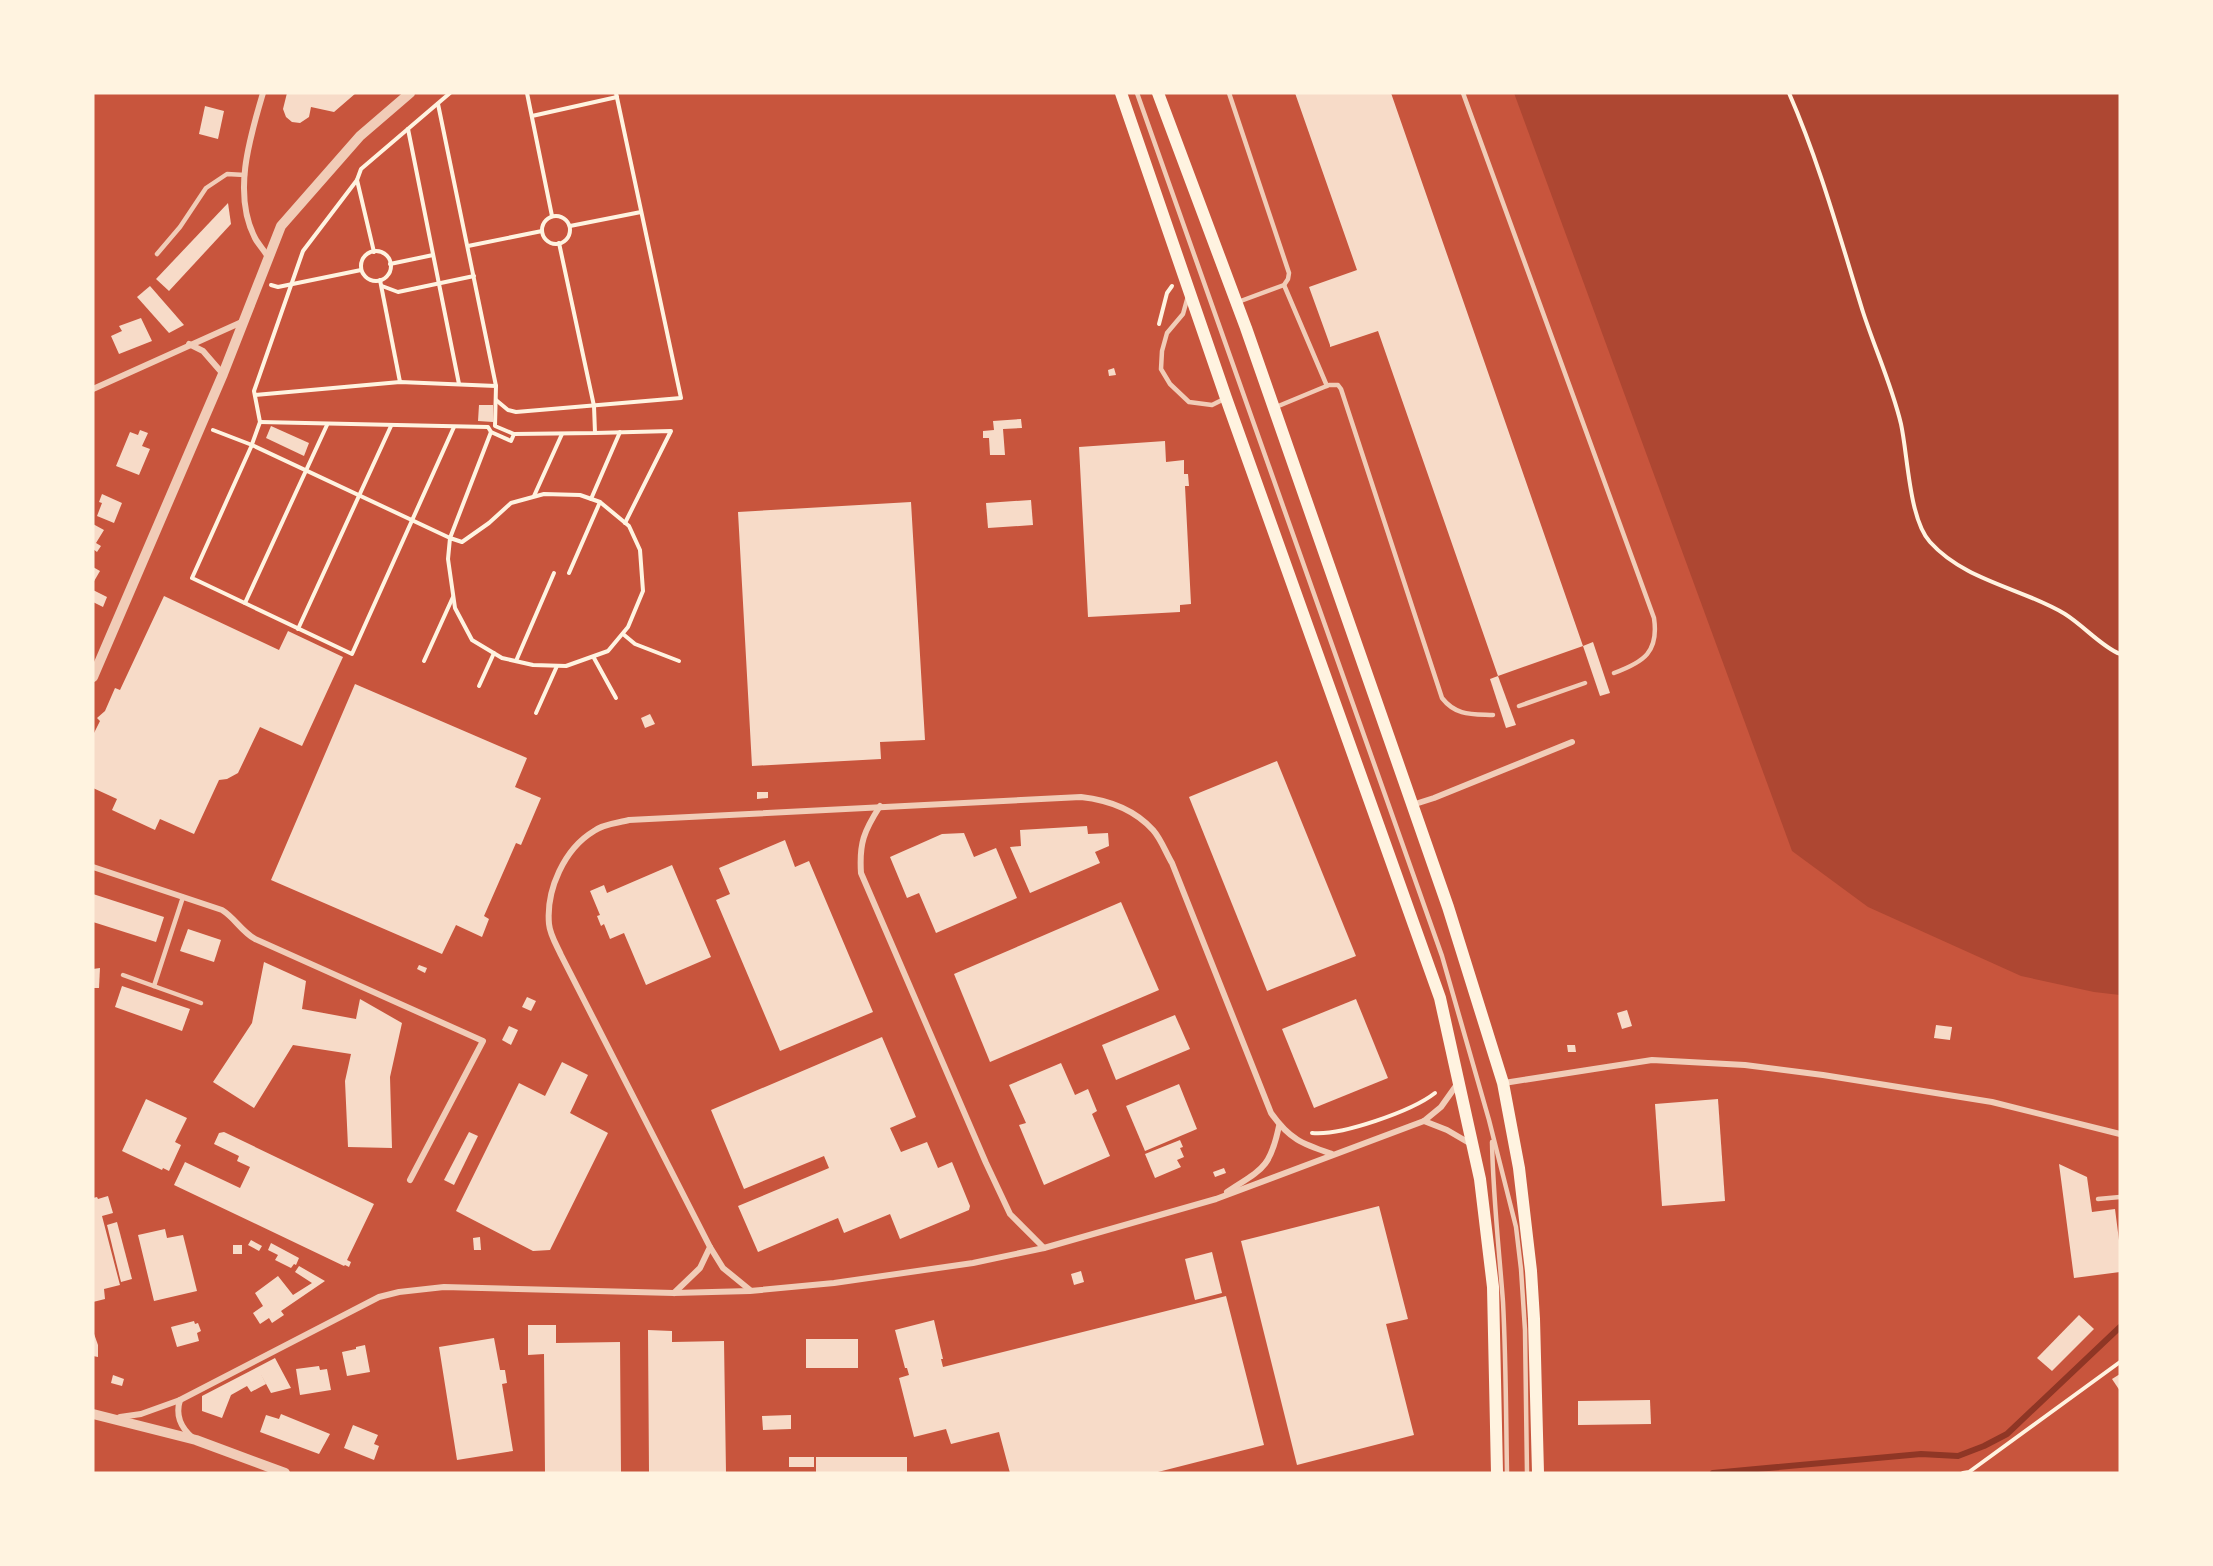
<svg xmlns="http://www.w3.org/2000/svg" width="2213" height="1566" viewBox="0 0 2213 1566" font-family="Georgia,serif">
<rect width="100%" height="100%" fill="#c8553d"/>
<polygon fill="#ae4732" points="1514,93 2120,93 2120,995 2094,992 2021,976 1868,907 1792,851"/>
<g fill="none" stroke-linecap="round" stroke-linejoin="round">
<polyline stroke="#8f3625" stroke-width="6" points="1713,1473 1921,1454 1958,1456 1984,1446 2007,1434 2120,1327"/>
</g>
<g fill="#f7dbc8">
<polygon points="287,93 356,93 334,112 311,107 309,117 300,123 292,122 286,117 283,109"/>
<polygon points="1295,93 1391,93 1583,646 1498,676 1378,331 1330,347 1330,345 1309,287 1357,270"/>
<polygon points="205,106 224,111 218,139 199,134"/>
<polygon points="228,203 231,224 169,291 156,279"/>
<polygon points="150,286 184,325 169,333 137,297"/>
<polygon points="141,318 152,341 119,354 111,336 122,331 119,326"/>
<polygon points="1114,368 1116,375 1109,376 1108,370"/>
<polygon points="479,405 493,405 493,422 478,421"/>
<polygon points="1021,419 1022,428 1003,429 1005,455 990,455 989,438 983,438 983,431 994,430 993,421"/>
<polygon points="271,426 309,443 304,456 266,438"/>
<polygon points="140,430 148,433 142,446 150,449 139,475 116,466 130,432 138,435"/>
<polygon points="1165,441 1166,462 1184,460 1184,474 1188,474 1189,486 1185,486 1191,604 1180,605 1180,612 1088,617 1079,447"/>
<polygon points="102,494 122,503 114,523 97,516 102,503 99,502"/>
<polygon points="1031,500 1033,525 988,528 986,503"/>
<polygon points="911,502 925,740 880,742 881,759 752,766 738,512"/>
<polygon points="93,524 104,530 96,543 101,546 97,552 93,549"/>
<polygon points="93,567 100,571 93,583"/>
<polygon points="93,590 107,597 103,607 93,602"/>
<polygon points="164,596 279,650 288,631 343,657 302,746 260,727 238,773 227,779 219,780 194,834 160,819 155,830 112,810 117,799 93,788 93,735 100,721 97,718 105,711 115,688 120,690"/>
<polygon points="1593,642 1610,693 1600,696 1583,646"/>
<polygon points="1498,676 1516,725 1506,728 1490,679"/>
<polygon points="355,684 527,758 515,787 541,798 521,845 516,843 484,916 489,919 482,937 456,925 442,954 271,880"/>
<polygon points="650,714 655,724 645,728 641,718"/>
<polygon points="1277,761 1356,956 1267,991 1189,797"/>
<polygon points="757,792 768,792 768,798 757,799"/>
<polygon points="1087,826 1088,834 1108,833 1109,846 1095,852 1100,863 1030,893 1010,847 1021,846 1020,830"/>
<polygon points="964,833 974,857 996,848 1017,898 936,933 919,893 907,898 890,857 942,834"/>
<polygon points="785,840 795,867 809,861 873,1012 780,1051 716,900 730,894 719,868"/>
<polygon points="672,865 711,957 646,985 624,933 610,939 604,924 601,926 597,916 600,915 590,891 604,885 607,893"/>
<polygon points="93,894 164,917 156,942 93,922"/>
<polygon points="1121,902 1159,990 990,1062 954,974"/>
<polygon points="188,929 221,940 214,962 180,951"/>
<polygon points="264,962 306,981 302,1009 356,1019 360,999 402,1023 390,1077 392,1148 348,1147 345,1081 351,1054 293,1045 254,1108 213,1082 252,1023"/>
<polygon points="419,965 427,968 425,973 417,969"/>
<polygon points="100,968 99,988 93,988 93,969"/>
<polygon points="122,986 190,1009 182,1031 115,1007"/>
<polygon points="527,997 536,1001 531,1011 522,1007"/>
<polygon points="1356,999 1388,1078 1314,1108 1282,1029"/>
<polygon points="1627,1010 1632,1026 1622,1029 1617,1013"/>
<polygon points="1175,1015 1190,1049 1116,1080 1102,1045"/>
<polygon points="1936,1025 1952,1027 1950,1040 1934,1038"/>
<polygon points="509,1026 518,1030 511,1045 502,1040"/>
<polygon points="882,1037 916,1117 890,1128 901,1152 927,1142 938,1168 952,1162 970,1206 969,1210 900,1239 890,1214 844,1233 838,1218 758,1252 738,1206 829,1168 824,1156 744,1189 711,1110"/>
<polygon points="1567,1045 1575,1045 1576,1052 1568,1052"/>
<polygon points="562,1062 588,1075 570,1113 608,1133 550,1250 533,1251 456,1211 519,1083 545,1096"/>
<polygon points="1061,1063 1075,1095 1088,1089 1097,1111 1092,1114 1110,1156 1044,1185 1019,1125 1026,1123 1009,1085"/>
<polygon points="1179,1084 1197,1129 1145,1151 1126,1106"/>
<polygon points="146,1099 187,1118 175,1142 181,1145 169,1171 163,1168 162,1170 122,1151"/>
<polygon points="1718,1099 1725,1201 1662,1206 1655,1104"/>
<polygon points="224,1132 374,1204 347,1260 351,1262 349,1267 345,1265 344,1266 174,1185 185,1162 240,1188 250,1167 237,1161 239,1156 214,1144 219,1133"/>
<polygon points="469,1132 478,1136 454,1185 444,1180"/>
<polygon points="1180,1140 1183,1147 1180,1148 1184,1157 1177,1160 1181,1167 1155,1178 1145,1154"/>
<polygon points="2059,1164 2087,1177 2092,1212 2115,1209 2120,1248 2120,1272 2074,1278"/>
<polygon points="1224,1168 1226,1173 1215,1177 1213,1172"/>
<polygon points="108,1196 113,1213 102,1216 120,1285 104,1289 105,1299 93,1302 93,1198 97,1197 98,1199"/>
<polygon points="1379,1206 1408,1319 1386,1324 1414,1435 1297,1465 1241,1241"/>
<polygon points="117,1222 132,1279 121,1282 107,1225"/>
<polygon points="165,1229 167,1238 183,1235 197,1291 154,1301 138,1235"/>
<polygon points="480,1237 481,1250 474,1250 473,1238"/>
<polygon points="251,1240 262,1246 259,1251 248,1245"/>
<polygon points="271,1243 299,1258 296,1265 294,1264 291,1268 275,1260 278,1255 268,1250"/>
<rect x="233" y="1245" width="9" height="9"/>
<polygon points="1212,1252 1222,1293 1195,1300 1185,1259"/>
<polygon points="299,1266 325,1281 281,1311 284,1315 272,1323 269,1318 260,1324 253,1313 263,1306 255,1293 278,1276 293,1295 312,1283 295,1272"/>
<polygon points="1081,1271 1084,1282 1074,1285 1071,1274"/>
<polygon points="1226,1296 1264,1445 1154,1473 1010,1473 999,1432 951,1444 946,1429 914,1437 899,1378 909,1375 907,1368 905,1368 895,1330 934,1320 943,1359 941,1359 943,1367"/>
<polygon points="2079,1315 2094,1329 2052,1371 2037,1358"/>
<polygon points="194,1321 195,1324 198,1323 201,1331 197,1333 199,1341 177,1347 171,1327"/>
<polygon points="528,1325 556,1325 556,1343 620,1342 621,1473 545,1473 544,1354 528,1355"/>
<polygon points="648,1330 672,1331 672,1342 724,1341 726,1473 649,1473"/>
<polygon points="93,1331 98,1345 98,1357 93,1356"/>
<polygon points="494,1338 500,1370 505,1370 507,1383 502,1384 513,1451 457,1460 439,1347"/>
<rect x="806" y="1339" width="52" height="29"/>
<polygon points="365,1345 370,1372 347,1376 342,1352 356,1349 356,1347"/>
<polygon points="275,1358 291,1388 271,1393 259,1371 266,1384 251,1392 247,1386 231,1395 222,1418 202,1411 202,1396"/>
<polygon points="319,1366 320,1370 327,1369 331,1390 300,1395 296,1369"/>
<polygon points="2120,1374 2120,1391 2112,1379"/>
<polygon points="113,1375 124,1379 122,1386 111,1383"/>
<polygon points="1650,1400 1651,1424 1578,1425 1578,1401"/>
<polygon points="281,1414 330,1434 319,1454 260,1432 266,1415 279,1419"/>
<polygon points="791,1415 791,1429 763,1430 762,1416"/>
<polygon points="353,1425 378,1435 374,1444 379,1446 374,1460 344,1448"/>
<rect x="789" y="1457" width="25" height="10"/>
<rect x="816" y="1457" width="91" height="16"/>
</g>
<g fill="none" stroke-linecap="round" stroke-linejoin="round">
<g stroke="#fff3e0" stroke-width="4">
<polyline points="450,93 361,169 357,180 303,251 254,391 260,422 251,447 192,578 352,654 454,427"/>
<polyline points="527,93 552,216"/>
<path d="M 1789,93 C 1820,164 1840,238 1863,312 C 1875,349 1892,386 1901,424 C 1908,456 1909,519 1930,542 C 1965,581 2022,588 2065,614 C 2084,626 2102,647 2120,654"/>
<polyline points="438,104 496,386"/>
<polyline points="532,116 617,97"/>
<polyline points="408,129 459,384"/>
<polyline points="357,180 374,252"/>
<circle cx="556" cy="230" r="14"/>
<polyline points="570,226 641,212"/>
<polyline points="468,246 542,231"/>
<circle cx="376" cy="266" r="15"/>
<polyline points="390,264 433,255"/>
<polyline points="380,280 400,382"/>
<polyline points="271,285 278,287 361,270"/>
<polyline points="382,286 398,292 474,276"/>
<polyline points="1159,324 1167,293 1172,286"/>
<polyline points="255,395 400,382 496,386 495,426 514,434 511,441 491,432 488,427 260,422"/>
<polyline points="496,400 508,410 516,412 681,398 616,93"/>
<polyline points="213,430 252,445 450,538 462,542 489,523 511,503 544,494 580,495 600,502 629,526 640,550 643,591 628,627 608,651 566,666 533,665 502,658 472,640 455,608 448,559 450,538 491,432"/>
<polyline points="595,433 671,431 625,523"/>
<polyline points="514,434 595,433 594,406 559,243"/>
<polyline points="534,496 562,434"/>
<polyline points="591,499 620,432"/>
<polyline points="569,573 600,502"/>
<polyline points="245,603 327,425"/>
<polyline points="298,629 391,426"/>
<polyline points="623,634 635,644 679,661"/>
<polyline points="594,658 616,698"/>
<polyline points="424,661 453,597"/>
<polyline points="516,661 554,573"/>
<polyline points="479,686 494,653"/>
<polyline points="536,713 557,666"/>
<path d="M 1312,1133 C 1341,1136 1412,1111 1435,1093"/>
<polyline points="1963,1473 1969,1472 2120,1362"/>
</g>
<g stroke="#f1ccb7" stroke-width="4.5">
<polyline points="1137,93 1442,956 1489,1120 1516,1227 1521,1269 1525,1330 1527,1473"/>
<polyline points="1229,93 1289,273 1288,279 1284,285 1238,302"/>
<path d="M 1463,93 L 1654,618 C 1659,652 1644,662 1614,673"/>
<polyline points="157,254 180,227 206,188 227,174 245,175"/>
<polyline points="1284,285 1327,386"/>
<polyline points="1188,296 1183,314 1167,333 1162,351 1161,369 1170,384 1189,402 1212,405 1226,398"/>
<path d="M 1276,407 L 1329,385 L 1338,385 L 1341,389 L 1442,698 C 1456,716 1472,714 1493,715"/>
<polyline points="1519,706 1585,683"/>
<polyline points="123,975 201,1003"/>
<polyline points="154,986 183,897"/>
<path d="M 1492,1142 C 1493,1196 1499,1249 1503,1302 C 1506,1359 1506,1416 1507,1473"/>
<polyline points="2098,1199 2120,1197"/>
</g>
<g stroke="#f1ccb7" stroke-width="6">
<path d="M 263,93 C 250,137 232,194 255,238 C 258,244 264,250 268,257"/>
<polyline points="189,344 203,351 223,374"/>
<polyline points="93,389 244,321"/>
<polyline points="1412,805 1434,798 1572,742"/>
<path d="M 880,806 C 864,831 859,843 861,873 L 986,1163 L 1010,1214 L 1044,1248"/>
<path d="M 93,867 L 222,910 C 235,918 241,931 255,939 L 483,1041 L 410,1180"/>
<polyline points="1504,1083 1652,1060 1745,1065 1823,1075 1992,1102 2120,1134"/>
<polyline points="1424,1121 1447,1130 1471,1144"/>
<path d="M 1227,1192 C 1262,1169 1270,1169 1279,1126"/>
<polyline points="710,1247 723,1268 750,1290"/>
<path d="M 674,1293 L 700,1268 L 710,1247 L 561,955 C 557,946 550,935 549,924 C 546,890 564,849 594,831 C 603,824 618,823 629,820 L 1081,797 C 1108,800 1134,809 1153,830 C 1161,839 1166,853 1172,863 L 1271,1113 C 1290,1140 1303,1144 1332,1154"/>
<path d="M 180,1400 C 175,1416 181,1428 193,1438"/>
<polyline points="120,1417 141,1414 180,1400 379,1297 399,1292 444,1287 674,1293 750,1291 834,1283 973,1263 1044,1248 1216,1199 1424,1121 1441,1107 1458,1083"/>
</g>
<g stroke="#f1ccb7" stroke-width="10">
<polyline points="93,677 223,374 281,226 360,136 410,93"/>
<polyline points="93,1414 196,1440 285,1473"/>
</g>
<g stroke="#fff3e0" stroke-width="12">
<polyline points="1121,93 1226,398 1440,998 1480,1179 1493,1287 1497,1473"/>
<polyline points="1158,93 1246,328 1448,907 1503,1083 1519,1168 1531,1271 1534,1319 1538,1473"/>
</g>
</g>
<rect width="2213" height="1566" fill="none" stroke="#fff3e0" stroke-width="189"/>
</svg>
